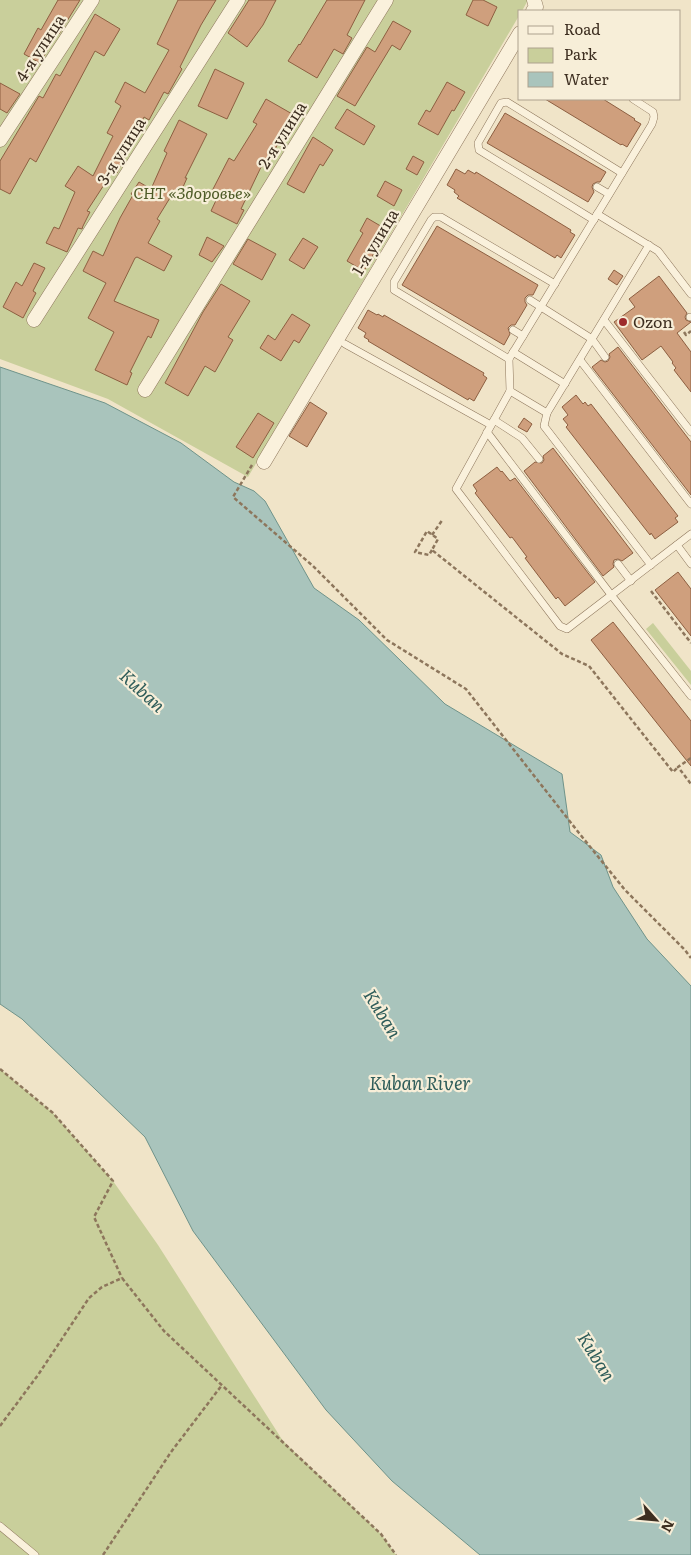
<svg xmlns="http://www.w3.org/2000/svg" width="691" height="1555" viewBox="0 0 691 1555" font-family="Literata,serif">
<rect width="100%" height="100%" fill="#f0e4c8"/>
<g fill="#c9cf9b">
<polygon points="0,0 528,0 522,11 520,11 520,14 248,477 108,399 0,359"/>
<polygon points="653,623 691,671 691,685 646,629"/>
<polygon points="0,1069 53,1113 113,1181 158,1245 283,1441 381,1534 396,1555 0,1555"/>
</g>
<polygon fill="#a9c4bc" stroke="#6f938a" points="0,367 105,403 181,443 234,482 254,491 265,501 314,588 359,620 445,704 562,774 570,832 601,855 613,887 647,939 691,986 691,1555 480,1555 392,1481 326,1410 193,1231 145,1137 22,1019 0,1004"/>
<g fill="#cf9f7d" stroke="#8d5f41">
<polygon points="58,0 80,0 59,34 57,33 40,63 24,54 38,28 41,30"/>
<polygon points="178,0 216,0 201,25 180,67 182,69 172,87 168,94 164,92 149,120 144,117 117,173 113,171 87,211 90,212 83,226 82,229 78,228 67,252 46,243 54,227 59,229 75,192 65,186 78,166 93,176 113,136 107,133 121,106 115,102 125,82 145,93 169,50 157,44"/>
<polygon points="249,0 276,0 263,25 247,47 228,33"/>
<polygon points="327,0 365,0 347,35 352,38 343,54 334,49 317,78 288,61 299,44 300,45"/>
<polygon points="473,0 483,0 497,7 488,26 466,15"/>
<polygon points="95,14 120,29 104,56 95,51 36,162 30,158 10,194 0,189 0,161 39,96 43,98 56,74 60,76"/>
<polygon points="393,21 411,31 400,50 392,45 355,106 337,96 367,47 375,52"/>
<polygon points="215,69 244,83 227,119 198,106"/>
<polygon points="447,82 465,92 454,111 452,110 438,135 418,124 426,110 430,112"/>
<polygon points="0,83 20,94 7,113 0,109"/>
<polygon points="266,99 294,115 265,167 262,165 241,209 244,210 237,224 211,211 219,194 212,191 229,158 234,161 257,124 253,122"/>
<polygon points="545,99 603,99 635,119 634,120 641,124 627,147 622,144 621,145"/>
<polygon points="347,109 375,126 364,145 335,128"/>
<polygon points="505,113 606,172 600,182 597,182 593,184 592,187 594,192 588,202 487,143"/>
<polygon points="179,120 207,134 185,178 187,178 179,196 173,193 157,219 160,221 148,243 172,256 164,271 137,257 135,258 114,301 159,320 151,338 148,336 130,372 132,373 127,385 95,370 114,332 88,318 106,283 83,271 93,251 103,256 120,218 133,195 131,194 139,182 151,189 167,153 164,151"/>
<polygon points="313,137 333,150 323,166 320,164 304,193 287,184"/>
<polygon points="413,156 424,162 417,175 406,169"/>
<polygon points="456,169 465,174 468,170 475,174 476,172 571,230 570,232 575,235 561,258 557,255 555,258 457,198 459,196 454,192 455,190 447,185"/>
<polygon points="385,181 402,190 394,206 377,196"/>
<polygon points="367,218 384,228 371,251 374,253 364,271 347,261 363,233 360,231"/>
<polygon points="437,226 538,285 533,295 528,295 525,298 525,302 527,305 515,325 511,325 508,328 510,334 504,345 402,285"/>
<polygon points="207,237 224,246 212,262 199,255"/>
<polygon points="303,238 318,247 304,269 289,260"/>
<polygon points="248,239 276,254 262,280 233,264"/>
<polygon points="34,263 45,268 33,291 36,293 23,318 3,307 16,282 22,286"/>
<polygon points="614,270 623,276 617,285 608,279"/>
<polygon points="659,276 687,313 685,317 686,320 691,322 677,333 691,352 691,392 674,370 676,368 672,363 673,362 661,346 642,360 614,322 635,307 629,299"/>
<polygon points="221,284 250,301 228,337 233,340 215,372 205,366 188,396 165,383 203,312"/>
<polygon points="368,310 377,315 378,314 383,317 384,315 484,373 483,375 487,378 474,401 469,398 468,400 368,341 369,340 364,337 366,333 358,328"/>
<polygon points="292,314 310,325 299,343 294,340 281,361 260,348 268,335 275,340"/>
<polygon points="618,347 691,442 691,495 592,367 601,360 605,362 608,361 610,357 609,354"/>
<polygon points="576,395 583,404 585,402 588,406 591,404 678,516 675,518 678,522 655,539 651,533 650,535 566,427 568,425 563,419 568,415 562,407"/>
<polygon points="310,402 327,413 307,447 289,436"/>
<polygon points="258,413 274,423 253,458 236,447"/>
<polygon points="524,418 532,424 527,432 518,427"/>
<polygon points="553,448 633,553 622,561 618,559 614,560 613,564 614,567 603,576 524,471 535,462 542,463 544,460 543,456"/>
<polygon points="497,467 501,472 502,471 510,481 515,478 595,582 565,606 558,597 556,599 525,558 527,557 512,537 510,538 475,493 477,491 473,485"/>
<polygon points="678,572 691,589 691,636 655,590"/>
<polygon points="613,622 691,721 691,766 591,640"/>
</g>
<g fill="none" stroke-linecap="round" stroke-linejoin="round">
<defs>
<g id="lane">
<polyline points="633,99 653,112 654,117 652,124 509,359 510,391 456,489 560,626 567,629 691,534"/>
<polyline points="597,187 609,194"/>
<polyline points="597,214 658,251 691,294"/>
<polyline points="594,220 479,150 478,143 501,103 507,102 622,173"/>
<polyline points="649,245 547,413 544,426 651,565"/>
<polyline points="530,300 592,339 605,357"/>
<polyline points="690,317 691,317"/>
<polyline points="604,320 691,432"/>
<polyline points="513,330 523,336"/>
<polyline points="345,344 491,425"/>
<polyline points="513,352 565,384"/>
<polyline points="509,359 394,290 394,282 431,220 434,217 441,217 555,284"/>
<polyline points="580,360 691,504"/>
<polyline points="510,391 547,413"/>
<polyline points="494,420 522,438 539,459"/>
<polyline points="487,432 612,596 691,696"/>
<polyline points="677,545 691,564"/>
<polyline points="618,564 631,581"/>
<polyline points="0,1526 35,1555"/>
</g>
<g id="street">
<polyline points="533,11 536,7 534,0"/>
<polyline points="0,140 92,0"/>
<polyline points="34,320 238,0"/>
<polyline points="145,390 386,0"/>
<polyline points="264,462 520,33"/>
</g>
</defs>
<use href="#lane" stroke="#8d765c" stroke-width="8"/>
<use href="#street" stroke="#8d765c" stroke-width="15"/>
<g stroke="#8d765c" stroke-width="2.5" stroke-dasharray="4 2.5" stroke-linecap="butt">
<polyline points="684,332 686,335 691,331"/>
<polyline points="252,465 233,497 313,566 387,640 466,689 579,833 625,890 685,950 691,958"/>
<polyline points="432,535 443,519"/>
<polyline points="432,550 429,555 415,552 427,531 438,539 432,550 562,654 589,666 673,772 678,767"/>
<polyline points="651,591 691,643"/>
<polyline points="691,758 678,767 691,784"/>
<polyline points="0,1069 53,1113 113,1181 94,1217 122,1278"/>
<polyline points="0,1426 38,1375 89,1298 102,1287 122,1278 164,1331 381,1534 396,1555"/>
<polyline points="103,1555 171,1452 222,1385"/>
</g>
<use href="#lane" stroke="#faf1dc" stroke-width="7"/>
<use href="#street" stroke="#faf1dc" stroke-width="14"/>
</g>
<circle fill="#9e2a2b" stroke="#f7eed8" stroke-width="2" cx="623" cy="322" r="5"/>
<g text-anchor="middle" stroke-width="4.5" stroke-linejoin="round" paint-order="stroke">
<g font-size="16" fill="#3d2e20" stroke="#f7eed8">
<text transform="translate(40 48) rotate(-57)" y="6">4-я улица</text>
<text transform="translate(282 135) rotate(-58)" y="6">2-я улица</text>
<text transform="translate(121 151) rotate(-58)" y="6">3-я улица</text>
<text transform="translate(375 242) rotate(-59)" y="6">1-я улица</text>
</g>
<g font-size="16" font-style="italic" fill="#4d5a26" stroke="#f7eed8">
<text x="192" y="199">СНТ «Здоровье»</text>
</g>
<g font-size="16" fill="#3d2e20" stroke="#f7eed8" text-anchor="start">
<text x="633" y="328">Ozon</text>
</g>
<g font-size="18" font-style="italic" fill="#2f5d5a" stroke="#f7eed8">
<text transform="translate(142 691) rotate(42)" y="6">Kuban</text>
<text transform="translate(382 1014) rotate(58)" y="6">Kuban</text>
<text x="420" y="1090">Kuban River</text>
<text transform="translate(596 1357) rotate(58)" y="6">Kuban</text>
</g>
</g>
<rect x="518" y="10" width="162" height="90" fill="#f7eed8" stroke="#ada18e"/>
<rect x="528" y="26" width="25" height="8" fill="#faf1dc" stroke="#ada18e"/>
<text x="564" y="35" font-size="15" fill="#3d2e20">Road</text>
<rect x="528" y="48" width="25" height="15" fill="#c9cf9b" stroke="#ada18e"/>
<text x="564" y="60" font-size="15" fill="#3d2e20">Park</text>
<rect x="528" y="72" width="25" height="15" fill="#a9c4bc" stroke="#ada18e"/>
<text x="564" y="85" font-size="15" fill="#3d2e20">Water</text>
<g transform="translate(656 1520) rotate(117)" stroke="#f7eed8" stroke-width="4" paint-order="stroke">
<path d="M0-4L9 19L0 12L-9 19Z" fill="#3d2e20"/>
<text y="-8" font-size="14" font-weight="bold" text-anchor="middle" fill="#3d2e20">N</text>
</g>
</svg>
